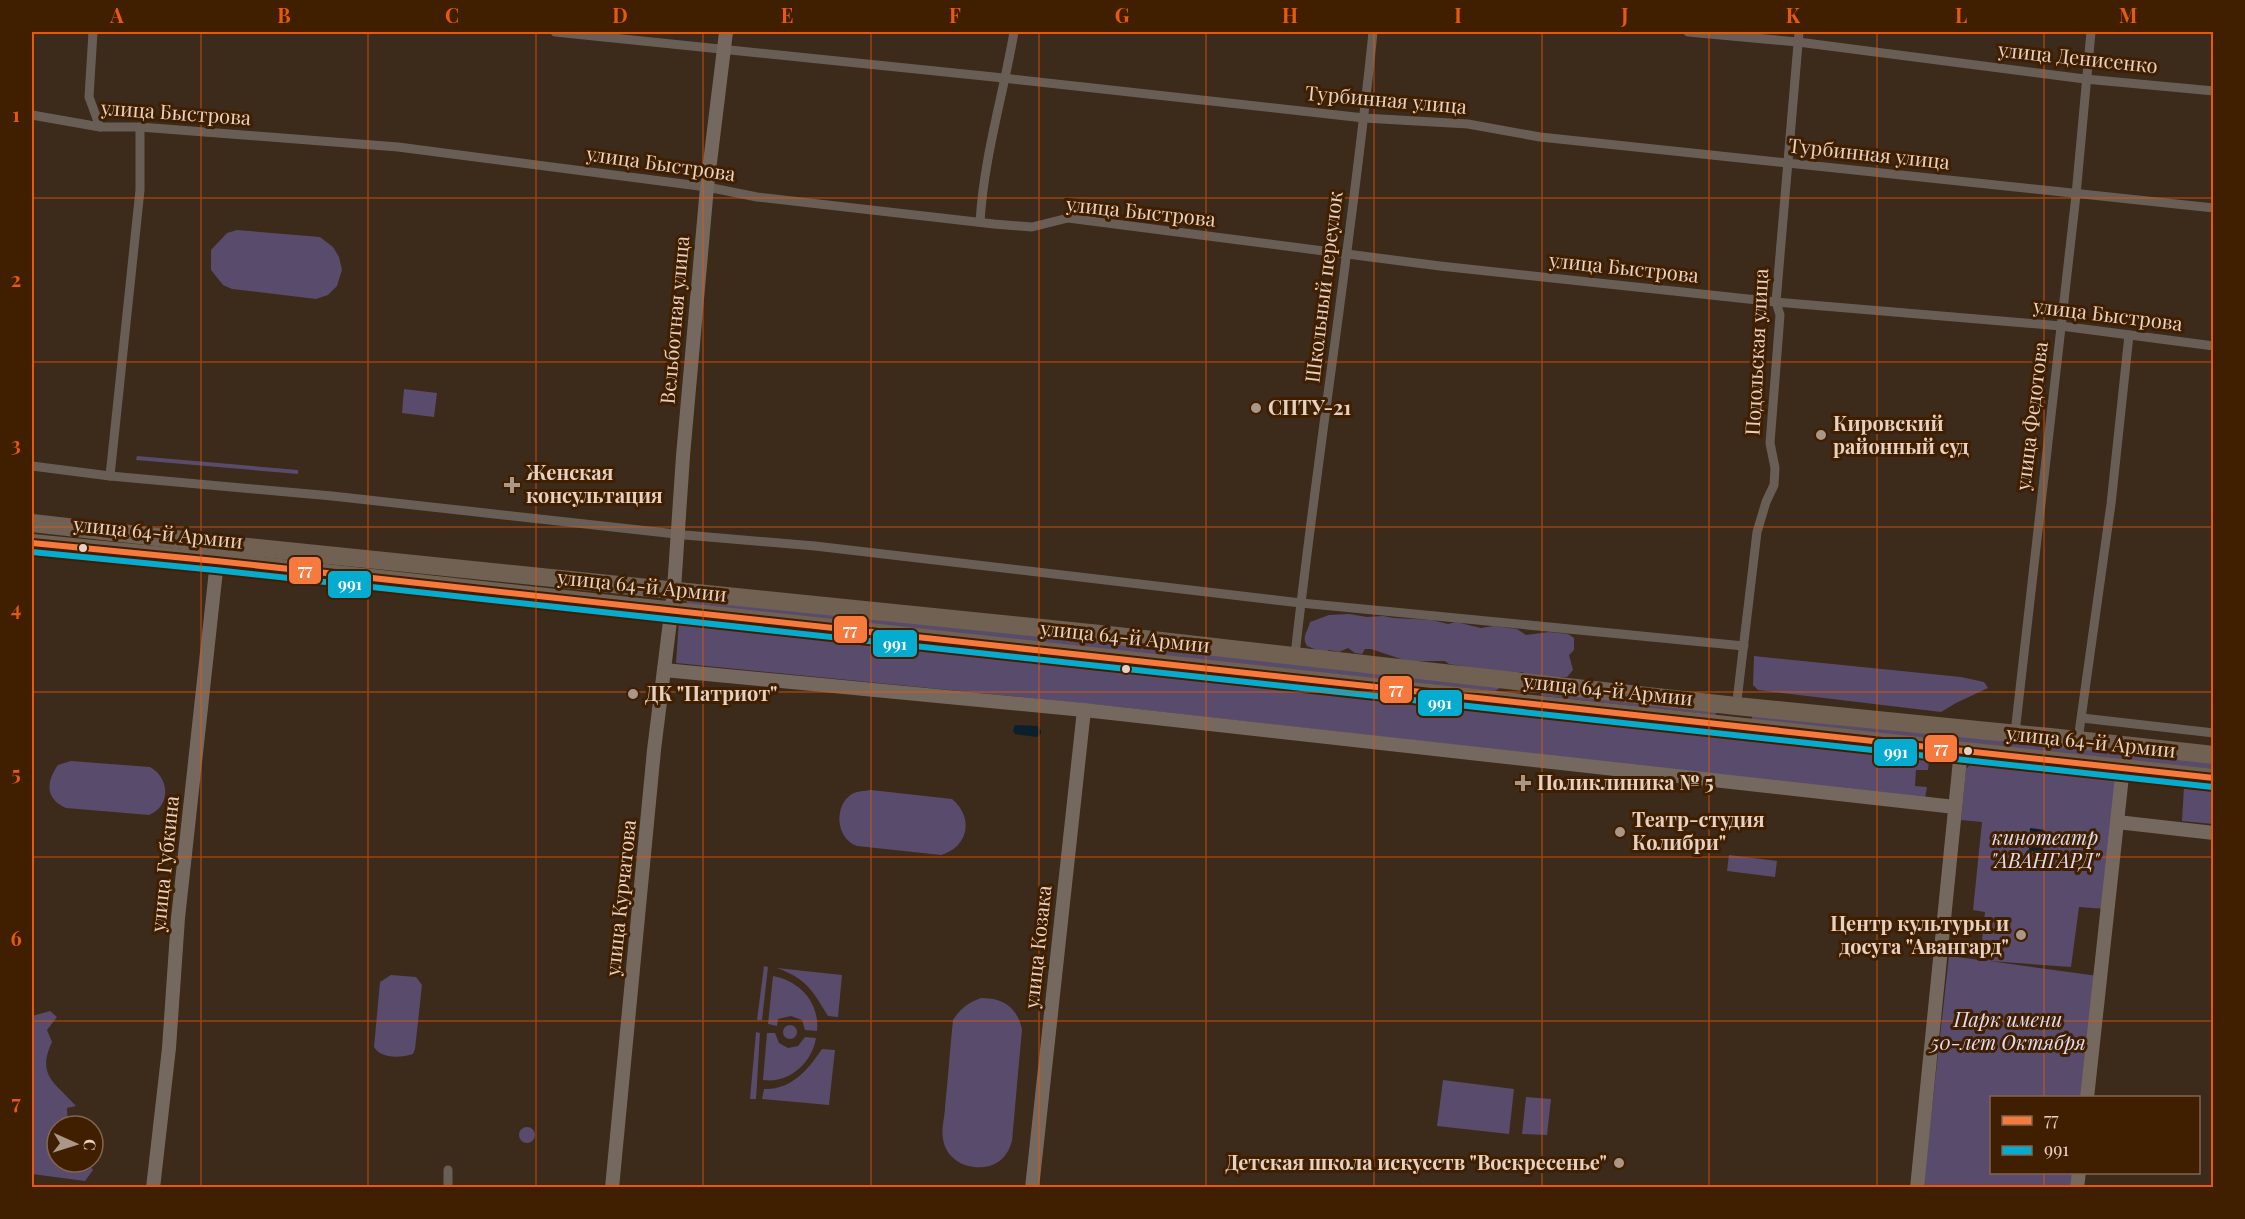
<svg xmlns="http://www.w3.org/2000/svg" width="2245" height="1219" viewBox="0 0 2245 1219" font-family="'Playfair Display',serif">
<rect width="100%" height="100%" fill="#3c2a1a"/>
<g fill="#594b6c">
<polygon points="237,230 320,237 333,247 339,257 342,270 337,286 328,295 316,299 232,289 223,285 211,270 211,250 227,233"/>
<polygon points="404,389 437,393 434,417 402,413"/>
<polygon points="137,456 298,470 298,474 136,460"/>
<polygon points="687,599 1496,685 1499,689 1495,691 689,605 686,602"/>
<path d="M 1349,614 L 1367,617 L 1383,616 L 1394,618 L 1432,620 L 1448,624 L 1456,622 L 1481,628 L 1494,626 L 1517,629 L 1526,635 L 1549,632 L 1568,634 L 1574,638 L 1574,650 L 1569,655 L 1573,670 L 1567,677 L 1532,677 L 1522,672 L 1511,674 L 1449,664 L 1445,661 L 1407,661 L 1371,649 L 1365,649 L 1362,654 L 1355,653 L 1348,648 L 1339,652 L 1329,650 L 1324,653 L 1307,646 C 1301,636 1308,632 1310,622 L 1329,615 Z"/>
<polygon points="679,620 1930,754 1928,770 1916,770 1915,786 1927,787 1925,798 1101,705 676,663"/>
<polygon points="1754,656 1961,677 1984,682 1988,688 1956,703 1941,712 1758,690 1753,685"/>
<polygon points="1542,690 1717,712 1715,715 1543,696 1541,693"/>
<polygon points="1753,715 2213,762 2213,769 1755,722 1751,720"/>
<polygon points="1979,760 2104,773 2115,780 2106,909 2079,907 2071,967 1989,961 2098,976 2085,1097 1992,1098 1992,1172 2076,1173 2075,1187 1923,1188 1949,956 1980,960 1985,912 1973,910 1982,822 1961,820 1966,769 1973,761"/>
<path d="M 71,761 L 150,767 C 170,778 171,806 149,815 L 66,808 C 45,799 46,782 58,765 Z"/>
<polygon points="2184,787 2213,789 2213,824 2182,821"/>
<path d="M 871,790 L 952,799 C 974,817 969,847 941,855 L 857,846 C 835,838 834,805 852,794 C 857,791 865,791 871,790 Z"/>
<polygon points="1729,855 1777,861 1775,877 1727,871"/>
<polygon points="764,966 768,967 762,1020 757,1020"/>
<path d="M 777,968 L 842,975 L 838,1017 L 828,1016 C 812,990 807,979 777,968 Z"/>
<path d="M 391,975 L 416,977 L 422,985 L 415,1049 L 413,1054 C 401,1058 381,1059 374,1047 L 380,982 Z"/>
<path d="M 773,976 C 800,981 820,1003 817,1031 L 805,1030 L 802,1020 L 791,1016 L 778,1019 L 777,1026 L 768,1024 Z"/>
<path d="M 981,998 C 1003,998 1017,1007 1022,1029 L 1012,1141 C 1008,1155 1000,1165 984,1167 C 965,1169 946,1159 943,1139 C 941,1129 945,1116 945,1107 C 948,1078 950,1049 953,1020 C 961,1008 968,1003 981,998 Z"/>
<path d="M 50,1011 L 57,1017 L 47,1030 L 52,1042 C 36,1076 56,1083 76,1106 L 67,1108 L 68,1126 L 57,1126 L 57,1162 L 87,1162 L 93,1170 L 85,1181 L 32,1174 L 32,1016 Z"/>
<circle cx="790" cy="1032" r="7"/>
<polygon points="756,1032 760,1033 756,1099 750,1099"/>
<path d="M 767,1033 L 775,1033 L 779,1043 L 788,1048 L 798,1046 L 805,1037 L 816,1038 C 812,1063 789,1084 763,1080 Z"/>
<path d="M 822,1049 L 835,1050 L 829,1105 L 762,1099 L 764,1089 C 791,1090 808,1070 822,1049 Z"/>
<polygon points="1443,1080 1514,1089 1509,1134 1437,1126"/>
<polygon points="1526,1097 1551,1099 1547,1135 1522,1134"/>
<circle cx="527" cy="1135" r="8"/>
</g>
<g fill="#0a202c">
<polygon points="1015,725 1038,726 1041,731 1041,734 1037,737 1015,734 1013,731"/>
<polygon points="2030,828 2045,830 2044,852 2029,851"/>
</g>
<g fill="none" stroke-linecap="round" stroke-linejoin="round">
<g stroke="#695e56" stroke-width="9">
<polyline points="93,32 89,97 100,127"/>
<polyline points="555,32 994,77 1364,118 1468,124 1540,137 2214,208"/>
<polyline points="1688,32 1798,42 2085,79 2214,91"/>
<polyline points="32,115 100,127 140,127 398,147 707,187 757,197 994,224 1032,227 1068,218 1440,266 1776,302 2061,326 2214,346"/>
<path d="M 980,222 C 984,156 1003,96 1014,32"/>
<polyline points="32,466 110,476 332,496 685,535 815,546 1301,603 1744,646"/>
<polyline points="110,476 140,190 140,127"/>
<path d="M 1295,655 C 1318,447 1352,240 1373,32"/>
<polyline points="1736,709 1757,532 1766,502 1774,485 1775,468 1770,443 1780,315 1776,302 1799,32"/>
<polyline points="2082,718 2214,733"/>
<polyline points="2015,733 2076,195 2091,32"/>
<polyline points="2078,740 2111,504 2129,335"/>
<polyline points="448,1188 448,1170"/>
</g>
<g stroke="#75685e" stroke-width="14">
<polyline points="664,670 1084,710 1955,807"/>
<polyline points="2117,822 2214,833"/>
<polyline points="2087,1098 2123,767"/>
<polyline points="153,1188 169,1048 178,918 218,552"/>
<polyline points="612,1188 654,750 674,589 683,456 707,187 726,32"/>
<polyline points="1032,1188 1084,710"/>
<polyline points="1917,1188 1961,750"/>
<polyline points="2077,1188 2079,1172"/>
</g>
<g stroke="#716153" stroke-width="18">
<polyline points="32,523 219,544 1100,634 1736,706 2050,737 2214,755"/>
<polyline points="32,543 216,561 2214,778"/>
</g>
<defs>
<polyline id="bus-1" points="32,543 216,561 2214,778"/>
<polyline id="bus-2" points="32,552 215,570 2213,787"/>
</defs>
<use href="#bus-1" stroke="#401f01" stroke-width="10"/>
<use href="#bus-2" stroke="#401f01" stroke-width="10"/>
<use href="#bus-1" stroke="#f6793e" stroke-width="6"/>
<use href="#bus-2" stroke="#06acd0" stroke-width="6"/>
</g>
<path fill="none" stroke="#e8590c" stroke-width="1.5" stroke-opacity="0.55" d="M 201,32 L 201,1188M 368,32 L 368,1188M 536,32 L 536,1188M 703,32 L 703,1188M 871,32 L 871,1188M 1039,32 L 1039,1188M 1206,32 L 1206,1188M 1374,32 L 1374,1188M 1542,32 L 1542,1188M 1709,32 L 1709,1188M 1877,32 L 1877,1188M 2044,32 L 2044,1098M 32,198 L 2214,198M 32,362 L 2214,362M 32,527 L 2214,527M 32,692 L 2214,692M 32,857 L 2214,857M 32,1021 L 2214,1021M 2044,1172 L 2044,1188"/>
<g fill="#ab9787" stroke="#401f01" stroke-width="2">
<circle cx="1256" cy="408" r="6"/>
<circle cx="1821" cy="435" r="6"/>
<path d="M509 476h6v6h6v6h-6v6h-6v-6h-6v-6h6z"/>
<circle cx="633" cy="694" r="6"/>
<path d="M1520 774h6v6h6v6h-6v6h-6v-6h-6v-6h6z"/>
<circle cx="1620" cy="832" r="6"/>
<circle cx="2021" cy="935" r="6"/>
<circle cx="1619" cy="1163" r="6"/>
</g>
<g fill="#e7d1c1" stroke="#401f01" stroke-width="2">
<circle cx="83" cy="548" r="5"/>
<circle cx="1126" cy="669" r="5"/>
<circle cx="1968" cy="751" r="5"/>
</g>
<g text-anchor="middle" stroke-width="6" stroke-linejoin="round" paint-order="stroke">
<g font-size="20" fill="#e7d1c1" stroke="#401f01">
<text transform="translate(2078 58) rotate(6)" y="7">улица Денисенко</text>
<text transform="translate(1386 100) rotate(5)" y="7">Турбинная улица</text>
<text transform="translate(176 113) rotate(4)" y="7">улица Быстрова</text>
<text transform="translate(1869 154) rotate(6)" y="7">Турбинная улица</text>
<text transform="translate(661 164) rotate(8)" y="7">улица Быстрова</text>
<text transform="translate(1141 212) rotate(6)" y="7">улица Быстрова</text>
<text transform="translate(1624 268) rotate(6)" y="7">улица Быстрова</text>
<text transform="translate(1324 287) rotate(-83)" y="7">Школьный переулок</text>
<text transform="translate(2108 315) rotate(7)" y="7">улица Быстрова</text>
<text transform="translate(675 320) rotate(-85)" y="7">Вельботная улица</text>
<text transform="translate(1757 352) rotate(-87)" y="7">Подольская улица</text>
<text transform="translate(2032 416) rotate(-83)" y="7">улица Федотова</text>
<text transform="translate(158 533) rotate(6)" y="7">улица 64-й Армии</text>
<text transform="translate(642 586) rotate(6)" y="7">улица 64-й Армии</text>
<text transform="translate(1125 637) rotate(6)" y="7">улица 64-й Армии</text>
<text transform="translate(1608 690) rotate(6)" y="7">улица 64-й Армии</text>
<text transform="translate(2091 742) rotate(6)" y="7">улица 64-й Армии</text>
<text transform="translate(165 864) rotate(-84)" y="7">улица Губкина</text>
<text transform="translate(621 898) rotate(-84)" y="7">улица Курчатова</text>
<text transform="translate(1038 947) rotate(-84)" y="7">улица Козака</text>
</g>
<g font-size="20" font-weight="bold" fill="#e7d1c1" stroke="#401f01" text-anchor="start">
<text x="1268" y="415">СПТУ-21</text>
<text x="1833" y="431">Кировский<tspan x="1833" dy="23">районный суд</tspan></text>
<text x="526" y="480">Женская<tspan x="526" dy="23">консультация</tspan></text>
<text x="645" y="701">ДК "Патриот"</text>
<text x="1537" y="790">Поликлиника № 5</text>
<text x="1632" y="827">Театр-студия<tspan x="1632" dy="23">Колибри"</tspan></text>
<text x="2009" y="931" text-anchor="end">Центр культуры и<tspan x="2009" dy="23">досуга "Авангард"</tspan></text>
<text x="1607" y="1170" text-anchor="end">Детская школа искусств "Воскресенье"</text>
</g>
<g font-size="20" font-style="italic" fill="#e1dcf0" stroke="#401f01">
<text x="2045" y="845">кинотеатр<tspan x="2045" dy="23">"АВАНГАРД"</tspan></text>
<text x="2008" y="1027">Парк имени<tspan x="2008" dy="23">50-лет Октября</tspan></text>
</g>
</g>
<g stroke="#401f01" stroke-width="2">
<rect x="288" y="556" width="34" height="29" rx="6" fill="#f6793e"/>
<rect x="327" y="570" width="45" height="29" rx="6" fill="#06acd0"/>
<rect x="833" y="615" width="35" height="29" rx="6" fill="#f6793e"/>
<rect x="872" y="629" width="46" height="29" rx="6" fill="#06acd0"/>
<rect x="1379" y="675" width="34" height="29" rx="6" fill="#f6793e"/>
<rect x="1417" y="689" width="46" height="28" rx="6" fill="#06acd0"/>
<rect x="1924" y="734" width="34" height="29" rx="6" fill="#f6793e"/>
<rect x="1873" y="738" width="45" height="29" rx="6" fill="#06acd0"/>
</g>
<g font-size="16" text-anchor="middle" font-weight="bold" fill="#fff">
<text x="305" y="576">77</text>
<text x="350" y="590">991</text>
<text x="850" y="636">77</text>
<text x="895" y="650">991</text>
<text x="1396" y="695">77</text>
<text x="1440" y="709">991</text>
<text x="1941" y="754">77</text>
<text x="1896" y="758">991</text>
</g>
<rect width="2245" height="1219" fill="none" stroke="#401f01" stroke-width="66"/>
<rect x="1990" y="1096" width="210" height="78" fill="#401f01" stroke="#83664e" stroke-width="1.5"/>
<rect x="2002" y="1116" width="30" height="9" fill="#f6793e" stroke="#83664e" stroke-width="1.5"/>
<text x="2044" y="1126" font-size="18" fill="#e7d1c1">77</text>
<rect x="2002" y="1146" width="30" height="9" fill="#06acd0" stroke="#83664e" stroke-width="1.5"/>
<text x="2044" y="1156" font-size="18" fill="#e7d1c1">991</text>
<g transform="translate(75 1144) rotate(93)"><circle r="28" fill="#401f01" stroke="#83664e" stroke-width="1.5"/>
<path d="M0-4.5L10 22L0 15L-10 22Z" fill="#ab9787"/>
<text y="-9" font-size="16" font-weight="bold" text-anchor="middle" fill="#e7d1c1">С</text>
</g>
<rect x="33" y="33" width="2179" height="1153" fill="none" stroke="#e8590c" stroke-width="2"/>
<g font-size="20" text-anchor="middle" font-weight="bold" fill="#e8590c">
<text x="117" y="23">A</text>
<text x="284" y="23">B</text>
<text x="452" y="23">C</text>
<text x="620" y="23">D</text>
<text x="787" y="23">E</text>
<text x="955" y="23">F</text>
<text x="1122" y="23">G</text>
<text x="1290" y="23">H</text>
<text x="1458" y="23">I</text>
<text x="1625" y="23">J</text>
<text x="1793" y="23">K</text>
<text x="1961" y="23">L</text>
<text x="2128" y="23">M</text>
<text x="16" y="122">1</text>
<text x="16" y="287">2</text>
<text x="16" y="452">3</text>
<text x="16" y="616">4</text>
<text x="16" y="781">5</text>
<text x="16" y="946">6</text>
<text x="16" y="1110">7</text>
</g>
</svg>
